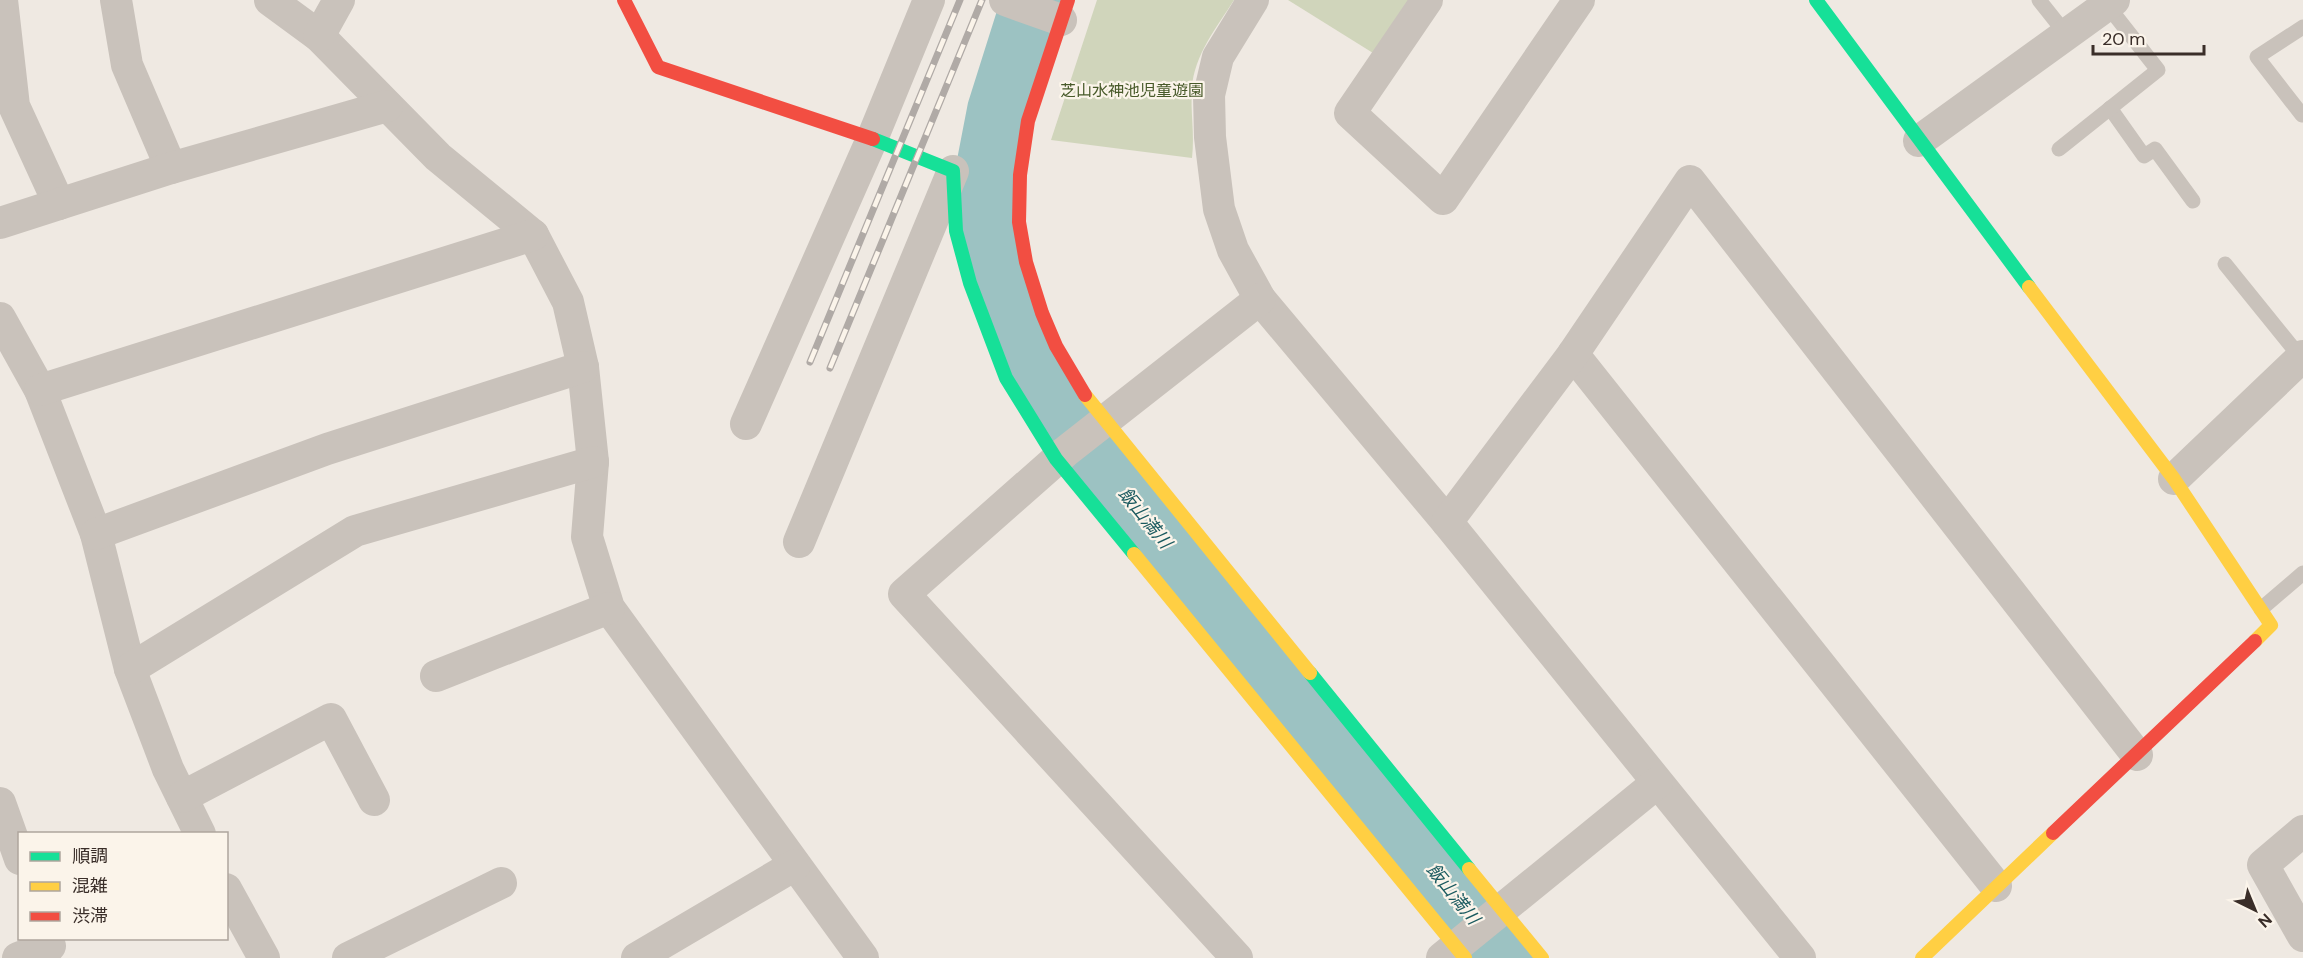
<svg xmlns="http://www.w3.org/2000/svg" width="2303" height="958" viewBox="0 0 2303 958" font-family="'DM Sans','Noto Sans JP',sans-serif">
<rect width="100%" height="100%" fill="#efe9e2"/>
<g fill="#d0d5bb">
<path d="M 1097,0 L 1234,0 C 1217,27 1194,55 1192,88 C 1190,111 1195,134 1192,158 L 1051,140 Z"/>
<polygon points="1288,0 1411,0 1373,53"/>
</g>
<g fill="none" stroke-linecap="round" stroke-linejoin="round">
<polyline stroke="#9cc2c2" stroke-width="66" points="1035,0 1000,111 989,168 988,220 1012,316 1029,361 1079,436 1505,958"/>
<g stroke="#c9c2bb" stroke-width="15">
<polyline points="2039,0 2066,34"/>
<polyline points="2110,108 2144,156 2155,149 2193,201"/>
<polyline points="2302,115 2257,57 2303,27"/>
<polyline points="2059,149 2158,70 2107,5"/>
<polyline points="2225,264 2301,358"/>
<polyline points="2261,609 2303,573"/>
</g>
<g stroke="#c9c2bb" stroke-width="32">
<polyline points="2,0 14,106 59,204"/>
<polyline points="116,0 127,65 171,168"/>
<polyline points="270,0 319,36 438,157 533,235 568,302 583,367 593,462 587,537 609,608 863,958"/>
<polyline points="1005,0 1061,20"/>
<polyline points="1253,0 1218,57 1209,95 1210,137 1219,209 1233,250 1260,299 1447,522 1800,958"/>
<polyline points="1427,0 1350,113 1443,199 1579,0"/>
<polyline points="319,36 339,0"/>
<polyline points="1919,141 2114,0"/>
<polyline points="0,223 171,168 387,106"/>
<polyline points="0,318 40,390 96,534 130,669 168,769 200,834"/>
<polyline points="1573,354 1996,886"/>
<polyline points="40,390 533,235"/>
<polyline points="746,424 872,139 929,0"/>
<polyline points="2174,479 2303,356"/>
<polyline points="1447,522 1573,354 1690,181 2137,755"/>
<polyline points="96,534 327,449 583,367"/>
<polyline points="799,542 953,171"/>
<polyline points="130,669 355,531 593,462"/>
<polyline points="436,676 609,608"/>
<polyline points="182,797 331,719 374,800"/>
<polyline points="0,803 20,859"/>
<polyline points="2303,831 2263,865 2303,936"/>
<polyline points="226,889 264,958"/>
<polyline points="18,958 50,946"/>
<polyline points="348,958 501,883"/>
<polyline points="637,958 795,865"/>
<polyline points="1237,958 904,594 1065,452 1260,299"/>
<polyline points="1442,958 1657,783"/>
</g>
<g stroke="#16e098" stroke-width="14">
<polyline points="1816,0 2029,287"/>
<polyline points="873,139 953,171 956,231 970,283 1006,378 1056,459 1134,554"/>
<polyline points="1310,673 1469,869"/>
</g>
<g stroke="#ffcf43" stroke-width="14">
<polyline points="2029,287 2174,479 2271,625 2255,641"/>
<polyline points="1085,395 1310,673"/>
<polyline points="1134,554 1465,958"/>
<polyline points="1469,869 1542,958"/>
<polyline points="1922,958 2053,833"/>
</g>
<g stroke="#f24e42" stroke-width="14">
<polyline points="624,0 658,67 873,139"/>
<polyline points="1068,0 1028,121 1020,175 1019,222 1026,262 1042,313 1056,346 1085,395"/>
<polyline points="2053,833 2255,641"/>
</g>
<defs>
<g id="rail">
<polyline points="810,362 960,0"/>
<polyline points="830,368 982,0"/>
</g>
</defs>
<use href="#rail" stroke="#b0aaa6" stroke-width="7"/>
<use href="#rail" stroke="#fbf4ea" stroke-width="4.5" stroke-dasharray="14" stroke-linecap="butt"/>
</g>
<g text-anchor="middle" stroke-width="4.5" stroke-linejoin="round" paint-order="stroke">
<g font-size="16" fill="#485a2a" stroke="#fbf4ea">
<text x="1132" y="96">芝山水神池児童遊園</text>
</g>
<g font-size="18" font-style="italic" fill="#1a5a5f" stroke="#fbf4ea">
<text transform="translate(1145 518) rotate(51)" y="6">飯山満川</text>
<text transform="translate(1453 894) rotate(51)" y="6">飯山満川</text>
</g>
</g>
<rect x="18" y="832" width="210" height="108" fill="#fbf4ea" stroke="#aea59d" stroke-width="1.5"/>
<rect x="30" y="852" width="30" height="9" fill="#16e098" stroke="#aea59d" stroke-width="1.5"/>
<text x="72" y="862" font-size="18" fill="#3a2e29">順調</text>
<rect x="30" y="882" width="30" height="9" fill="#ffcf43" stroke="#aea59d" stroke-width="1.5"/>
<text x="72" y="892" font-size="18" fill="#3a2e29">混雑</text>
<rect x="30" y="912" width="30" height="9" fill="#f24e42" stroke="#aea59d" stroke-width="1.5"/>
<text x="72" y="922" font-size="18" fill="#3a2e29">渋滞</text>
<g transform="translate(2255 910) rotate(137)" stroke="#fbf4ea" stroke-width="4.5" paint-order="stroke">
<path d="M0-4.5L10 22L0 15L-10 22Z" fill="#3a2e29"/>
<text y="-9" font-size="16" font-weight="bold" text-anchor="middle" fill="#3a2e29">N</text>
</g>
<path d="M2093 45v9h111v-9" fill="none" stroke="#3a2e29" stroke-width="3"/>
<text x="2102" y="45" font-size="18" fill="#3a2e29" stroke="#fbf4ea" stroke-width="4.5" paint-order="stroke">20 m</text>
</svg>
